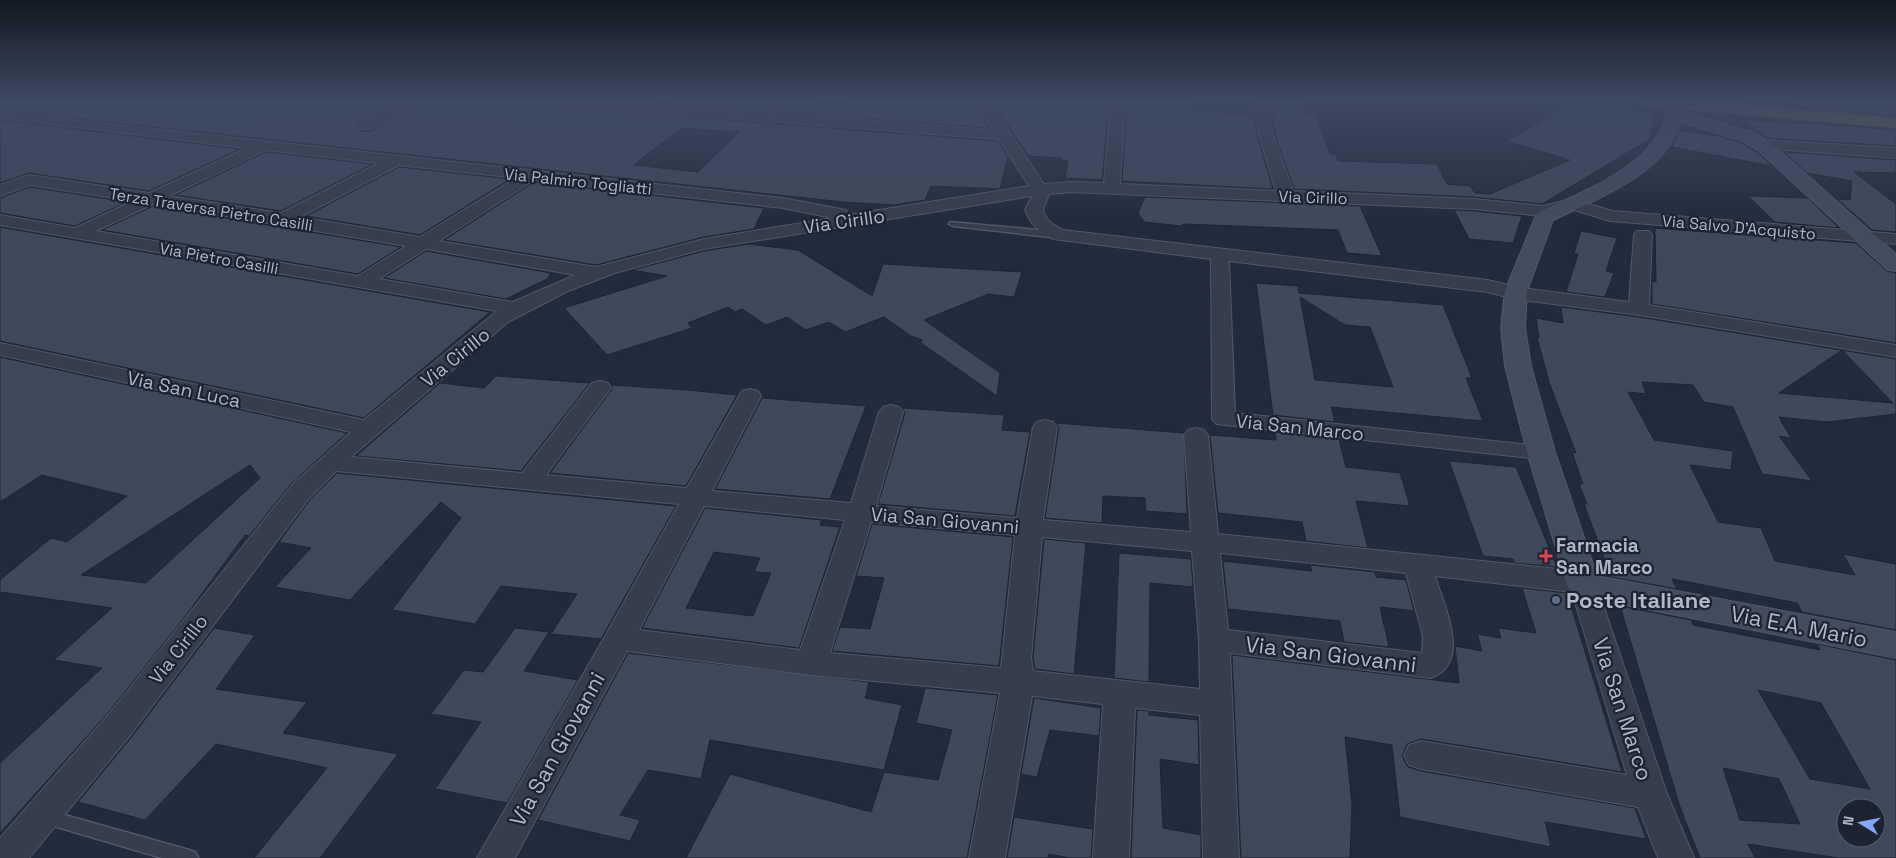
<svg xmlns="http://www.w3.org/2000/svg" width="1896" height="858" viewBox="0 0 1896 858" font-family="'Space Grotesk',sans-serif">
<rect width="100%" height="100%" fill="#222b3d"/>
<g fill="#3e495c" stroke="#1d2434" fill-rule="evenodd">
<path d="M 0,101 L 403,101 L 360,121 L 357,127 L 361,131 L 372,131 L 429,101 L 545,101 L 554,107 L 998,141 L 1008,156 L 1000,189 L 931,186 L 925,200 L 893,205 L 843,202 L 71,118 L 0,108 ZM 681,128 L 739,132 L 698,172 L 634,165 Z"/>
<polygon points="640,101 788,101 847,105 847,101 973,101 989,128"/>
<polygon points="993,101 1109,101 1102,180 1065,178 1068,161 1061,160 1062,158 1028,156"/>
<polygon points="1127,101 1191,101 1192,111 1254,115 1257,136 1273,189 1122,181"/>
<polygon points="1271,101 1304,101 1307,114 1316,114 1330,154 1336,154 1338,161 1437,164 1447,184 1470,186 1475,193 1490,194 1570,160 1507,141 1573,103 1654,113 1650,139 1542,204 1474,197 1294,189 1275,135 1272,116 1275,116"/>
<polygon points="1787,101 1896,101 1896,116 1791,107"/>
<polygon points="0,120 240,149 149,191 29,173 0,183"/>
<polygon points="1744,120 1804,124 1802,122 1896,130 1896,146 1767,138"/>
<polygon points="1679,131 1719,136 1739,142 1758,153 1772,166 1672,147"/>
<polygon points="266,152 373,164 281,211 175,195"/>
<polygon points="1784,152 1896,160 1896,173 1854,172 1896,204 1896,232 1872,230 1837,199 1850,200 1852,181 1807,173"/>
<polygon points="399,167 510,179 420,235 306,216"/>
<polygon points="534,182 764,208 754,229 704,237 596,265 444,240"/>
<polygon points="30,187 127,202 75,226 0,213 0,198"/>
<polygon points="1748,196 1808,198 1839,228 1775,222"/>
<polygon points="1145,197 1360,206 1382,256 1347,253 1338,230 1183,224 1182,226 1144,222 1138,213"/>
<polygon points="153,206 401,247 358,274 102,230"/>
<polygon points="1454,210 1474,211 1522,216 1513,243 1469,239"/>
<polygon points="0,227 490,312 364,418 0,341"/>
<polygon points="1655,228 1856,243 1887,271 1896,273 1896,343 1652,304 1652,281 1656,282"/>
<polygon points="1581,231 1617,238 1606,271 1614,273 1605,297 1566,292 1578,254 1574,253"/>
<polygon points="748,244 798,250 872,296 883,264 1022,272 1014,297 988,294 924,320 1000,373 997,396 921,343 922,340 911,336 884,317 845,332 829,322 806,330 787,317 766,325 742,309 735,312 728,307 688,323 692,328 607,355 564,308 667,276 632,270 704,251"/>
<polygon points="426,251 551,273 547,279 506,299 384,278"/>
<path d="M 1256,283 L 1298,286 L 1299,293 L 1443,305 L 1472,378 L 1466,378 L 1483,421 L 1331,407 L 1335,422 L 1273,415 ZM 1300,297 L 1345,325 L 1370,327 L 1393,387 L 1315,380 Z"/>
<path d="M 1561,307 L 1639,317 L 1896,359 L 1896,414 L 1827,422 L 1779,417 L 1791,438 L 1779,436 L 1812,481 L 1762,474 L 1733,407 L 1704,402 L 1693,385 L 1642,382 L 1646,394 L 1628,392 L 1654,440 L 1733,451 L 1731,470 L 1690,465 L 1718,522 L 1761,528 L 1775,561 L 1855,575 L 1843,554 L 1896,564 L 1896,630 L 1802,612 L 1797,603 L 1672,579 L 1677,589 L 1611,577 L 1584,504 L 1587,504 L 1579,484 L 1583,484 L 1572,452 L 1576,453 L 1550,385 L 1537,338 L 1539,338 L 1536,318 L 1563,323 ZM 1842,350 L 1893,403 L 1779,393 Z"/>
<path d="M 0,357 L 347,433 L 291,484 L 249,536 L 245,535 L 184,618 L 108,713 L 0,833 L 0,763 L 102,668 L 54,660 L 112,608 L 0,592 L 0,580 L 51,538 L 67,542 L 127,496 L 42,475 L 0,502 ZM 250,465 L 260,478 L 146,583 L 81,575 Z"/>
<polygon points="496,376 590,383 521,471 356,456 440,383 484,388"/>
<polygon points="612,385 688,390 737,395 686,486 550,473 612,389"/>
<polygon points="762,398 866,406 830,499 715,489"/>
<polygon points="902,408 1004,415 1002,430 1030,432 1015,516 878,504 905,413"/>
<polygon points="1056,423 1184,433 1187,514 1146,511 1145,498 1103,496 1102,523 1045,518 1059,427"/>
<polygon points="1275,432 1339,439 1346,467 1400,473 1410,506 1356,501 1368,548 1306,541 1302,522 1218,513 1210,435 1276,440"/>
<polygon points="1449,461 1516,467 1557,567 1514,563 1513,559 1483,556"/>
<polygon points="337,473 676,506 601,639 551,634 577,594 501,586 475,624 392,610 461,518 441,502 350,600 275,587 311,548 279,542 311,498"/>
<path d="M 705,508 L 822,520 L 820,525 L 840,527 L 799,648 L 642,628 ZM 714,552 L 760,558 L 754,572 L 771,573 L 753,616 L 686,608 Z"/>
<polygon points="872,524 1013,537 999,666 832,651 840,627 870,629 884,578 856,576"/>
<polygon points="1044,539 1086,543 1074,674 1035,669 1033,658"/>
<polygon points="1119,553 1191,559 1193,587 1150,583 1149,682 1114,678"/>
<polygon points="1223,561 1312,571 1310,565 1375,572 1376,577 1406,580 1414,611 1380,607 1389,647 1344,642 1340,621 1228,609"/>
<polygon points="1522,588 1567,593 1622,772 1421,739 1407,744 1402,756 1408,767 1421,771 1635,808 1646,839 1545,822 1551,847 1400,817 1392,745 1345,737 1352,803 1350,858 1241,858 1232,655 1459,683 1455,646 1482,651 1477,634 1501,638 1498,628 1536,633"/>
<path d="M 1620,606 L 1691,620 L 1693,625 L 1820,650 L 1817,644 L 1896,660 L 1896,858 L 1838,858 L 1748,844 L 1755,858 L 1700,858 L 1680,807 ZM 1758,690 L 1821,703 L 1870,789 L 1810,779 ZM 1723,768 L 1779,779 L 1800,824 L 1740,820 ZM 1846,808 L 1876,808 L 1876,838 L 1846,838 Z"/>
<polygon points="214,628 255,635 216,689 307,702 283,733 398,754 320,858 254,858 327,768 216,744 145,820 78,802 134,734"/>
<polygon points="515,628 549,632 524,671 578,680 507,803 435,789 481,722 431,714 464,670 483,672"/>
<polygon points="628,653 869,682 865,698 902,705 884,770 710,740 701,779 648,770 620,815 640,820 630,841 538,820"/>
<polygon points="925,688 998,695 967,858 686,858 730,774 871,812 884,772 938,780 952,730 916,723"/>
<polygon points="1034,698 1101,708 1099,736 1050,730 1037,777 1021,774"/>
<polygon points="1137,710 1149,711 1149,715 1198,720 1199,765 1160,759 1163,828 1201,835 1201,858 1131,858"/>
<polygon points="1014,817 1093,829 1091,858 1070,858 1049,854 1048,858 1007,858"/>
</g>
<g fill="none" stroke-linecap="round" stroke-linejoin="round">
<defs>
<g id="service">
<polygon points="950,222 1059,232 1063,235 1059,238 953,226 949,224"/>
<polygon points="47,810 189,850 195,852 198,858 162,858 47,824 41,822 39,817 41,812"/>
</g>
<g id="minor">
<polygon points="408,101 427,101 371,129 361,129 359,126 361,123"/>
<path d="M 547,101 L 612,101 L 993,130 L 975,101 L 989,101 L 1044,184 L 1071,182 L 1104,183 L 1111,101 L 1125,101 L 1120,184 L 1276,191 L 1259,135 L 1253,101 L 1267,101 L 1273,135 L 1293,191 L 1474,199 L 1543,206 L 1572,199 L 1612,211 L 1896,234 L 1896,244 L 1610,221 L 1571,209 L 1543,216 L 1474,209 L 1071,192 L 1049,194 L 1043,210 C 1046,221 1053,225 1063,230 L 1488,280 L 1515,287 L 1629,302 L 1634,235 L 1637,231 L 1649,231 L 1652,235 L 1649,305 L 1896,345 L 1896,357 L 1639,315 L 1515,299 L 1487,292 L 1229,261 L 1235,413 L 1550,447 L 1553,452 L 1550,457 L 1541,459 L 1216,424 L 1212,419 L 1211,259 L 1053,239 C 1040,232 1030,224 1025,210 L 1032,196 L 704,249 L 615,273 L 568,291 L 508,322 L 351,457 L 522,473 L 592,383 L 600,381 L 608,383 L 611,388 L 546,475 L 687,488 L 739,396 L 742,391 L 750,389 L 758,391 L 761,396 L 712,491 L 851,503 L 879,412 L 883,407 L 891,405 L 899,407 L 903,412 L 876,506 L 1017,518 L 1033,427 L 1037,422 L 1045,420 L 1053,422 L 1057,427 L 1043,520 L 1191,532 L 1184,435 L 1188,430 L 1196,428 L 1204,430 L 1208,435 L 1218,534 L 1559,569 L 1594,578 L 1667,794 L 1694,858 L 1658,858 L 1638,807 L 1421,769 L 1409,765 L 1404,755 L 1409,745 L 1421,741 L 1627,775 L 1572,592 L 1435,576 C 1444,606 1473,664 1430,678 L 1230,653 L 1239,858 L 1203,858 L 1200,715 L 1135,708 L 1129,858 L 1093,858 L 1103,704 L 1032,696 L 1005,858 L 969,858 L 1000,693 L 811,675 L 627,651 L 515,858 L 477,858 L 608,631 L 679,504 L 336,471 L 310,497 L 132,733 L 29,858 L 0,858 L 0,838 L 109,714 L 292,485 L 351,432 L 0,355 L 0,343 L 364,420 L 497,311 L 0,225 L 0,215 L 75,228 L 133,201 L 30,185 L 0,196 L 0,185 L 29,175 L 149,193 L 247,148 L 0,118 L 0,110 L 71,120 L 783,198 L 846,210 L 848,215 L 1029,186 L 999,139 L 554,105 ZM 266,150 L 379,163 L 281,213 L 169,196 ZM 399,165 L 516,178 L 420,237 L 300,217 ZM 534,180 L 783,208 L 832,218 L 704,239 L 596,267 L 439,241 ZM 153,204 L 406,246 L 358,276 L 96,231 ZM 426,249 L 575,275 L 513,302 L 379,279 ZM 704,506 L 845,520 L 800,650 L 639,630 ZM 871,522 L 1015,535 L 1001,668 L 830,653 ZM 1042,537 L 1192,551 L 1199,640 L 1200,689 L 1033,671 L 1031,658 ZM 1220,553 L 1406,573 L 1423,636 L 1422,653 L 1228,630 Z"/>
<polygon points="1762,140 1896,148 1896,158 1757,148 1754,145"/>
</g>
<path id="secondary" d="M 1675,104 L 1681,106 L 1683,112 L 1752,132 L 1771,143 L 1896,254 L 1896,271 L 1888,270 L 1759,151 L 1740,140 L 1681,122 C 1665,175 1598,198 1553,220 L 1527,291 L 1525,328 L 1531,366 L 1555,452 L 1597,576 L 1896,632 L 1896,658 L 1584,597 L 1572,593 L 1567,585 L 1527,452 L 1505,366 L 1501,328 L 1505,291 L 1537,213 C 1581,192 1661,164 1667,109 Z"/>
<polygon id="motorway" points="1640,101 1705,101 1896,118 1896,128 1648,106"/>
</defs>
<use href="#service" stroke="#515868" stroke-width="3"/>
<use href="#minor" stroke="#515868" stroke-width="2"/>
<use href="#secondary" stroke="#515868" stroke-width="2"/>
<use href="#motorway" stroke="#414858" stroke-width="2"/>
<use href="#service" fill="#363d4d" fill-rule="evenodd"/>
<use href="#minor" fill="#363d4d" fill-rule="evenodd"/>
<use href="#secondary" fill="#444c60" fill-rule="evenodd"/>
<use href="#motorway" fill="#736953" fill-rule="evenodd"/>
</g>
<linearGradient id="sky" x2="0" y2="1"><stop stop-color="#131822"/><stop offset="0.46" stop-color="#3e4a62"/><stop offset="1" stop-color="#3e4a62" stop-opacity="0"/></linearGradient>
<rect width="1896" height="221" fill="url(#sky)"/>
<path fill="#e0444e" stroke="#1b2232" stroke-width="2" d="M1543.5 548.5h5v5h5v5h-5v5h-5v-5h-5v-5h5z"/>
<circle fill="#5c6f8a" stroke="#1b2232" stroke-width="2" cx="1556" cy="600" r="5"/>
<g text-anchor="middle" stroke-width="4.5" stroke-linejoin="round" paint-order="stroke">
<g font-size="16" fill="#b1b8c8" stroke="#1b2232">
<text transform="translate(578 181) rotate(6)" y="6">Via Palmiro Togliatti</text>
<text transform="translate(1313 197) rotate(2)" y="6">Via Cirillo</text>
<text transform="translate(211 209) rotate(9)" y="6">Terza Traversa Pietro Casilli</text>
<text transform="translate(1739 227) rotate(5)" y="6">Via Salvo D'Acquisto</text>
<text transform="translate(219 258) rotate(10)" y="6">Via Pietro Casilli</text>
</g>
<g font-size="19" fill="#b1b8c8" stroke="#1b2232">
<text transform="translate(844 221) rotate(-8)" y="7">Via Cirillo</text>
<text transform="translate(455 357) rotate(-39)" y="7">Via Cirillo</text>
<text transform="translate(184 389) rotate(12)" y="7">Via San Luca</text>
<text transform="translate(1300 427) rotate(6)" y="7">Via San Marco</text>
<text transform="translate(945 520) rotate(5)" y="7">Via San Giovanni</text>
<text transform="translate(178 649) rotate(-52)" y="7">Via Cirillo</text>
</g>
<g font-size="19" font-weight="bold" fill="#b1b8c8" stroke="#1b2232" text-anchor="start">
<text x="1556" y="552">Farmacia<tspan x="1556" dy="22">San Marco</tspan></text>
</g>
<g font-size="22" font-weight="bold" fill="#b1b8c8" stroke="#1b2232" text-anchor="start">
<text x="1566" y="608">Poste Italiane</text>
</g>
<g font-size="22" fill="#b1b8c8" stroke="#1b2232">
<text transform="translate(1799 626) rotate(11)" y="8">Via E.A. Mario</text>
<text transform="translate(1331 654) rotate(7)" y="8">Via San Giovanni</text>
<text transform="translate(1623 709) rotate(72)" y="8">Via San Marco</text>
<text transform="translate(557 749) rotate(-61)" y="8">Via San Giovanni</text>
</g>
</g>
<g transform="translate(1861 823) rotate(280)"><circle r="24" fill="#1b2232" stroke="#575e6e"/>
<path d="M0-4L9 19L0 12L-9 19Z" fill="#83a7fc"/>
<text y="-8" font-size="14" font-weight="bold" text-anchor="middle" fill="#b1b8c8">N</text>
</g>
</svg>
